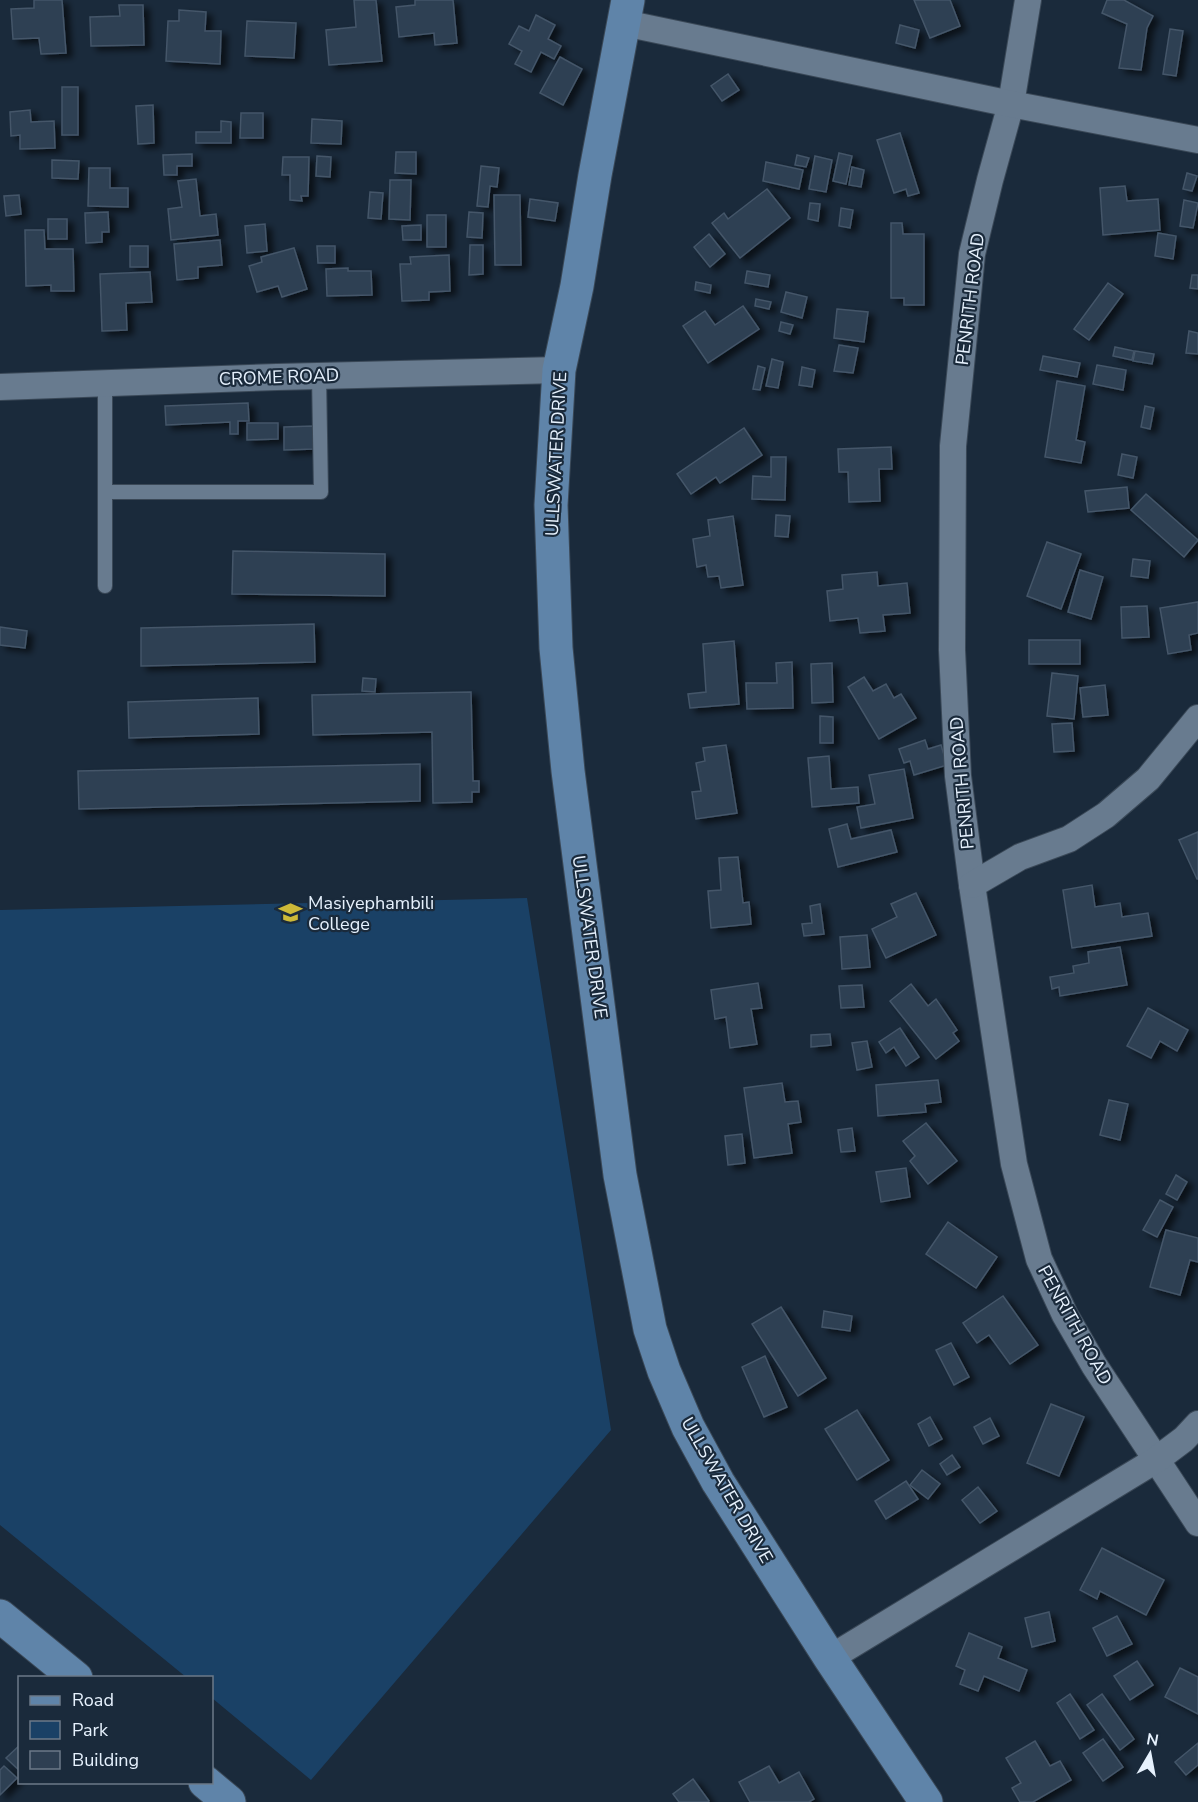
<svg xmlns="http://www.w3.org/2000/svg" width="1198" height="1802" viewBox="0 0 1198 1802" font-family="'Nunito Sans',sans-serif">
<defs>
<filter id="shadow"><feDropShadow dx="6" dy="4" stdDeviation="3" flood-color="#0009"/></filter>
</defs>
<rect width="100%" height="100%" fill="#1a2a3b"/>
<polygon fill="#1a4166" points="527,898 611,1430 311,1780 212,1698 212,1678 186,1677 0,1525 0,910"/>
<g fill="#2e3f52" stroke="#445669" stroke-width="1.5" filter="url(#shadow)">
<polygon points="34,0 62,0 66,53 41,54 39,38 13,39 11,9 34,8"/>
<polygon points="354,0 376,0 382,61 329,65 326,30 356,27"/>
<polygon points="415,0 453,0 457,43 435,45 434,33 399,37 396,7 415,5"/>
<polygon points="914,0 950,0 960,26 930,38"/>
<polygon points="1107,0 1124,0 1153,16 1147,28 1141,70 1119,68 1127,24 1102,13"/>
<polygon points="119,5 143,5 144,45 91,46 90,17 120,16"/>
<polygon points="179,10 206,12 205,31 221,31 220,64 166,61 168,21 179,21"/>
<polygon points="536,15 555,25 548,39 561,46 554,59 541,52 531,72 515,64 522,51 509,44 519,26 529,31"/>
<polygon points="247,21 296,23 294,58 245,56"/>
<polygon points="900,25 919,30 915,48 896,43"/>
<polygon points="1170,29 1183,31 1176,76 1163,74"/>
<polygon points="560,57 582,69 563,105 540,93"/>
<polygon points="728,74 739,90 722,101 711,86"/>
<rect x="62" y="87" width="16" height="48"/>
<polygon points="153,105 154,143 138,144 136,106"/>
<polygon points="30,110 31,122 54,121 55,148 20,149 20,135 11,136 10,112"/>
<polygon points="241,113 263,113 263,138 240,138"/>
<polygon points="312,119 342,121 341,144 311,143"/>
<polygon points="221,121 231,122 231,143 196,143 196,132 221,132"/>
<polygon points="900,133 919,193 908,196 906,189 894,193 877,140"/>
<polygon points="396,152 416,152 416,174 395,173"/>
<polygon points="839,153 852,156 846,184 833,181"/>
<polygon points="192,154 192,166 177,166 177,175 164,175 163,155"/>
<polygon points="797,155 809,158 806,167 795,165"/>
<polygon points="317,156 331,157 330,177 316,176"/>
<polygon points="815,156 832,160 826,192 809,189"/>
<polygon points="283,157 309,157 308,196 301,196 302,201 290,200 290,175 282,175"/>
<polygon points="52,160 79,161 78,179 52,178"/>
<polygon points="766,162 803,170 799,189 763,181"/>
<polygon points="481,166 499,168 497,187 490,186 488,207 477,206"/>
<polygon points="852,167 864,170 861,187 849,185"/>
<polygon points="89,168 110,168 110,188 128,188 128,207 88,206"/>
<polygon points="1187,173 1197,176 1192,191 1183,189"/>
<polygon points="196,179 200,216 216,214 218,235 171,240 168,209 182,207 178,181"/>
<polygon points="390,180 411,180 410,220 389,219"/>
<polygon points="1125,186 1127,201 1158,199 1160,230 1103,235 1100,188"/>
<polygon points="767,189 790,218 740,258 712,223 724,213 728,219"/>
<polygon points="370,192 383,193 381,219 368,218"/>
<polygon points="19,195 21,214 6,216 4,196"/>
<polygon points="494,195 520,195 521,265 495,265"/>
<polygon points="530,199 558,203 555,221 528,217"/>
<polygon points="1184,200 1198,203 1193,228 1180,226"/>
<polygon points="810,203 820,204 818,221 808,219"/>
<polygon points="841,208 853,210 850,228 839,226"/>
<polygon points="108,212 109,232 102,232 102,242 86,243 85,213"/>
<polygon points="469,212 483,213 482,238 467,237"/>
<rect x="427" y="215" width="19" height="32"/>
<rect x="48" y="219" width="19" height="20"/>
<polygon points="891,223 902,223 903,234 924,234 924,305 904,305 904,298 891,298"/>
<polygon points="265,224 267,251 247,253 245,226"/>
<polygon points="421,225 421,240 403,240 402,226"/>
<polygon points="25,230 44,230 45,249 73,249 74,291 51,291 51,285 26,286"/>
<polygon points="1158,233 1176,236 1173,259 1155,256"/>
<polygon points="709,234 725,254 710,267 694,247"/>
<polygon points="220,240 222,265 198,267 198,278 177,280 174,244"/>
<polygon points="470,245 483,245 483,274 469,275"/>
<rect x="130" y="246" width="18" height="21"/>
<polygon points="317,246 335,246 335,263 318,263"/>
<polygon points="294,248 307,289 282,297 278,286 257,292 249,266 262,262 261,257"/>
<polygon points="449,255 450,291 429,292 429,300 402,301 400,264 411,264 410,257"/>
<polygon points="348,268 348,271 371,271 372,295 327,296 326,269"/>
<polygon points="747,271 770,275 768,287 745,283"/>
<polygon points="150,272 152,302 126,303 127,330 102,331 100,274"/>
<polygon points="1192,275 1198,275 1198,289 1190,288"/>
<polygon points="696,282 711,285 710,293 695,290"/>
<polygon points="1108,283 1123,294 1089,340 1074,329"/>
<polygon points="786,292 807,297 802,318 781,312"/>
<polygon points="756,299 771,302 769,309 755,306"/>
<polygon points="743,306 759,329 708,363 683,326 705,311 715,325"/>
<polygon points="837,309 868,312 864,342 834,338"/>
<polygon points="781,322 793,325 790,334 779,331"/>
<polygon points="1189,331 1198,333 1198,354 1186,353"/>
<polygon points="839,345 858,348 853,373 834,371"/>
<polygon points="1115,347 1134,351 1132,360 1113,356"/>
<polygon points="1135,351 1154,354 1152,364 1133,361"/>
<polygon points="1043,356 1080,363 1077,377 1040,370"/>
<polygon points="772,359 783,362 778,388 766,386"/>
<polygon points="1097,365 1126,370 1123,390 1093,384"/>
<polygon points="758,366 765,368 760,390 753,389"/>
<polygon points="802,367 815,370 812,387 799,385"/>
<polygon points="1057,381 1085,386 1076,440 1085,442 1081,463 1045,457"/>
<polygon points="248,403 249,421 238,421 238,434 230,434 230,422 166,425 165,406"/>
<polygon points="1145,406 1154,408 1150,429 1141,427"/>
<polygon points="247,423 278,423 278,439 247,440"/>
<polygon points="313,426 314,449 284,450 284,427"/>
<polygon points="744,428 762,455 720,483 716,477 691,494 677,474"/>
<polygon points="891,447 892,469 879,469 880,501 849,502 848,472 839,472 838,449"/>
<polygon points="1122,454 1137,457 1133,478 1118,475"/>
<polygon points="771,457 786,457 785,500 752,499 753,476 771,477"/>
<polygon points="1127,487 1129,508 1088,512 1085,491"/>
<polygon points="1146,494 1198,540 1184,557 1131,510"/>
<polygon points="776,515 790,516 788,537 775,536"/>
<polygon points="733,516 743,585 721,588 719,576 708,577 706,565 697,567 693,539 710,536 708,520"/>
<polygon points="1047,542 1081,554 1061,609 1027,596"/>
<polygon points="233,551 385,554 385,596 232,594"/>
<polygon points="1133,559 1150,561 1148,578 1131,576"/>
<polygon points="1080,570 1103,577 1091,619 1068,612"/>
<polygon points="877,572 878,586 907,583 910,613 883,615 885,631 860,633 858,618 830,621 827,591 843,589 842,575"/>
<polygon points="1198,602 1198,633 1189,635 1191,650 1168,654 1160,608"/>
<polygon points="1147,606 1149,637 1122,638 1121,607"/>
<polygon points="314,624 315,662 141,666 141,628"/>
<polygon points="0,627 27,631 25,648 0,645"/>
<rect x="1029" y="640" width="51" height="24"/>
<polygon points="734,641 739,704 690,708 688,694 706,692 703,644"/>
<polygon points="792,662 793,708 747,709 746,683 777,683 776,663"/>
<polygon points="832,663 833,702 812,703 811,664"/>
<polygon points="1052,673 1078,676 1074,719 1047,716"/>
<polygon points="864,677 873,691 886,684 894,698 901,694 916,718 879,739 848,687"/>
<polygon points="363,678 376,679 375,692 362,691"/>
<polygon points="1105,685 1108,715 1083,717 1080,688"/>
<polygon points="471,692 473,781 479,781 479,792 472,792 472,802 433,803 432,732 313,735 312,695"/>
<polygon points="258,698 259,734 129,738 128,702"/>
<polygon points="820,716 833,717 833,743 820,743"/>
<polygon points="1072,723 1074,751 1054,752 1052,724"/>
<polygon points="925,740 928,749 941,745 947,765 914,775 910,761 904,763 899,749"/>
<polygon points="726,745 737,813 696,819 692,792 701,791 696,763 705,761 703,748"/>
<polygon points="829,756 831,789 858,787 859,803 812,807 808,758"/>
<polygon points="420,764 420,801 79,809 78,771"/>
<polygon points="904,769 913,818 861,828 857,807 875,804 869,775"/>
<polygon points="847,824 851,839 891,830 897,852 838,867 829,829"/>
<polygon points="1198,832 1198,879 1197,879 1179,840"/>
<polygon points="738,857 743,903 749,902 751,924 711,928 708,891 721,890 719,858"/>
<polygon points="1092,885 1095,907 1120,903 1122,917 1148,913 1152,936 1072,948 1063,890"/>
<polygon points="916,893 936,935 886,958 872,929 897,917 891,904"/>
<polygon points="820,904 824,934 804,936 802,924 812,923 810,906"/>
<polygon points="867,935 870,967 842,969 840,937"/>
<polygon points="1120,947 1127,985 1060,996 1059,987 1052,989 1050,977 1074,973 1073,966 1089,963 1088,952"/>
<polygon points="758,983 762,1008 751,1009 757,1044 730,1048 726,1017 715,1019 711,990"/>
<polygon points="911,984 928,1006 936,999 957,1030 953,1033 959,1041 936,1059 890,1001"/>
<polygon points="862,985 864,1007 841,1008 839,986"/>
<polygon points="1148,1008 1188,1030 1177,1051 1160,1041 1151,1058 1127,1046"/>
<polygon points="900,1028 919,1057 906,1066 894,1047 886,1053 879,1042"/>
<polygon points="830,1034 831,1045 811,1047 811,1035"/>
<polygon points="867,1041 872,1067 857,1070 852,1043"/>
<polygon points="938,1080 941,1102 925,1104 926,1112 878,1116 876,1085"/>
<polygon points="782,1083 785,1102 798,1101 801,1122 788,1124 792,1153 754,1158 744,1088"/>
<polygon points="1109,1100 1128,1104 1120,1140 1100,1135"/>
<polygon points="926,1123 957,1161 928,1184 910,1161 915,1156 903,1141"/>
<polygon points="852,1128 855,1151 841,1152 838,1130"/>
<polygon points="742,1134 745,1163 728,1165 725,1136"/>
<polygon points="906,1168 910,1197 881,1202 876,1172"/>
<polygon points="1176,1175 1187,1182 1177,1200 1166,1194"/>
<polygon points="1160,1200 1173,1207 1157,1237 1143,1230"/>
<polygon points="948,1222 997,1257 976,1288 926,1254"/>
<polygon points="1166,1230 1198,1238 1198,1262 1190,1260 1180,1295 1150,1287"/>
<polygon points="1003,1296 1038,1345 1010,1364 989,1335 977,1343 963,1323"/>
<polygon points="781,1307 826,1378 798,1396 752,1324"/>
<polygon points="824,1311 852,1316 850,1331 822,1327"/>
<polygon points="951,1343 969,1377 954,1385 936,1350"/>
<polygon points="765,1356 787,1407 764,1417 742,1367"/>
<polygon points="1051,1404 1084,1417 1059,1476 1027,1463"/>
<polygon points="857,1410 889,1460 857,1480 825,1429"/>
<polygon points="930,1417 942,1439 929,1446 918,1424"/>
<polygon points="990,1418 999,1436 983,1444 974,1427"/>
<polygon points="952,1455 960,1467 947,1475 940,1464"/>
<polygon points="922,1470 940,1484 928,1499 910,1485"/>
<polygon points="906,1481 918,1499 886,1519 875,1501"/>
<polygon points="978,1487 997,1511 980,1523 962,1500"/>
<polygon points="1102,1548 1164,1580 1146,1615 1100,1591 1097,1599 1080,1590"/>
<polygon points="1049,1612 1055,1641 1032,1647 1025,1618"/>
<polygon points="1117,1616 1132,1644 1107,1656 1093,1628"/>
<polygon points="969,1633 1002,1647 998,1658 1027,1670 1019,1691 984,1676 978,1691 960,1684 965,1670 956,1666"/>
<polygon points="1137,1661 1153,1685 1130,1700 1114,1676"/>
<polygon points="1180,1668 1198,1677 1198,1714 1165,1697"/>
<polygon points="1070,1694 1094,1730 1080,1739 1057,1703"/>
<polygon points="1102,1694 1134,1739 1120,1750 1087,1705"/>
<polygon points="1103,1739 1123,1767 1103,1781 1083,1753"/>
<polygon points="1035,1741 1050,1766 1060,1761 1071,1780 1033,1802 1020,1802 1012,1788 1021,1783 1006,1758"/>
<polygon points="1198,1743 1198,1765 1186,1775 1175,1762"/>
<polygon points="20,1745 20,1771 6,1758"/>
<polygon points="4,1766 17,1778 0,1795 0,1770"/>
<polygon points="769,1766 779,1783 799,1772 814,1799 809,1802 750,1802 739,1782"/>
<polygon points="693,1779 709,1801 708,1802 679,1802 673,1794"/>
</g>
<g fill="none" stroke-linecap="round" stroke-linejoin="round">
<defs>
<g id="lane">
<polyline points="105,492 321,492 319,376"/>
<polyline points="105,586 105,383"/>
</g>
<g id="street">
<polyline points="1028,0 1011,104 990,180 972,254 953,446 952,650 958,776 972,885 1014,1164 1039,1259 1065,1315 1094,1365 1198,1523"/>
<polyline points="624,23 1011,104 1198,140"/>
<polyline points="0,387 277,377 559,370"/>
<polyline points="972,885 1020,857 1069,839 1106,815 1148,779 1198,718"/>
<polyline points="830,1658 1156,1460 1184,1439 1198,1424"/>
</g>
<g id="secondary">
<polyline points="628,0 595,175 577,286 559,370 551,505 556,648 568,771 620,1175 650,1329 664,1371 688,1427 718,1482 830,1658 926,1802"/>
<polyline points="0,1616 76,1678"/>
<polyline points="205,1782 229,1802"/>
</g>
</defs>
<use href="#lane" stroke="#3a4857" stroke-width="16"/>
<use href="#street" stroke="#3a4857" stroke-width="28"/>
<use href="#secondary" stroke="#3a4857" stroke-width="35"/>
<use href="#lane" stroke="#687b8f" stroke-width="14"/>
<use href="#street" stroke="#687b8f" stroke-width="26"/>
<use href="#secondary" stroke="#5f84a9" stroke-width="33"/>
</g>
<defs>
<symbol id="school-bare" viewBox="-9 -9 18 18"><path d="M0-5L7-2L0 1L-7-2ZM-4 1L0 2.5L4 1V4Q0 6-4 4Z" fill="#cdb938" stroke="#1a2a3b" stroke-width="2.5" paint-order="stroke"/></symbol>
</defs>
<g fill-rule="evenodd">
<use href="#school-bare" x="274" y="896" width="33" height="33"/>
</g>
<g text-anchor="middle" stroke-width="4.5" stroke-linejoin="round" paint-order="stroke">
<g font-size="18" fill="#e6f1fd" stroke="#1a2a3b">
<text transform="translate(970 299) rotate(-83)" y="6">PENRITH ROAD</text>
<text transform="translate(279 377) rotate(-2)" y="6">CROME ROAD</text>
<text transform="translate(556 454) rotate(-87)" y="6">ULLSWATER DRIVE</text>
<text transform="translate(962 783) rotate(-95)" y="6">PENRITH ROAD</text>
<text transform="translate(590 937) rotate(82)" y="6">ULLSWATER DRIVE</text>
<text transform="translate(1075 1325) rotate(61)" y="6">PENRITH ROAD</text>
<text transform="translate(727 1490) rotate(60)" y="6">ULLSWATER DRIVE</text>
</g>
<g font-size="18" fill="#e6f1fd" stroke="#1a2a3b" text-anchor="start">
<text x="308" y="909">Masiyephambili<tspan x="308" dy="21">College</tspan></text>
</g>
</g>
<rect x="18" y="1676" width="195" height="108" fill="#1a2a3b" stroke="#6c7a89" stroke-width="1.5"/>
<rect x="30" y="1696" width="30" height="9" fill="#5f84a9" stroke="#6c7a89" stroke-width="1.5"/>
<text x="72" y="1706" font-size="18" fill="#e6f1fd">Road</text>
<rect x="30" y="1721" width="30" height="18" fill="#1a4166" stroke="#6c7a89" stroke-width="1.5"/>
<text x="72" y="1736" font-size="18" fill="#e6f1fd">Park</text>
<rect x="30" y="1751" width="30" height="18" fill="#2e3f52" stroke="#6c7a89" stroke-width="1.5"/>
<text x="72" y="1766" font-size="18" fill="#e6f1fd">Building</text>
<g transform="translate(1150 1754) rotate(10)" stroke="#1a2a3b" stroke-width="4.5" paint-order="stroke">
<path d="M0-4.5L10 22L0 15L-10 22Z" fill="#e6f1fd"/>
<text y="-9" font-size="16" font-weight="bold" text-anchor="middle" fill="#e6f1fd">N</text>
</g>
</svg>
